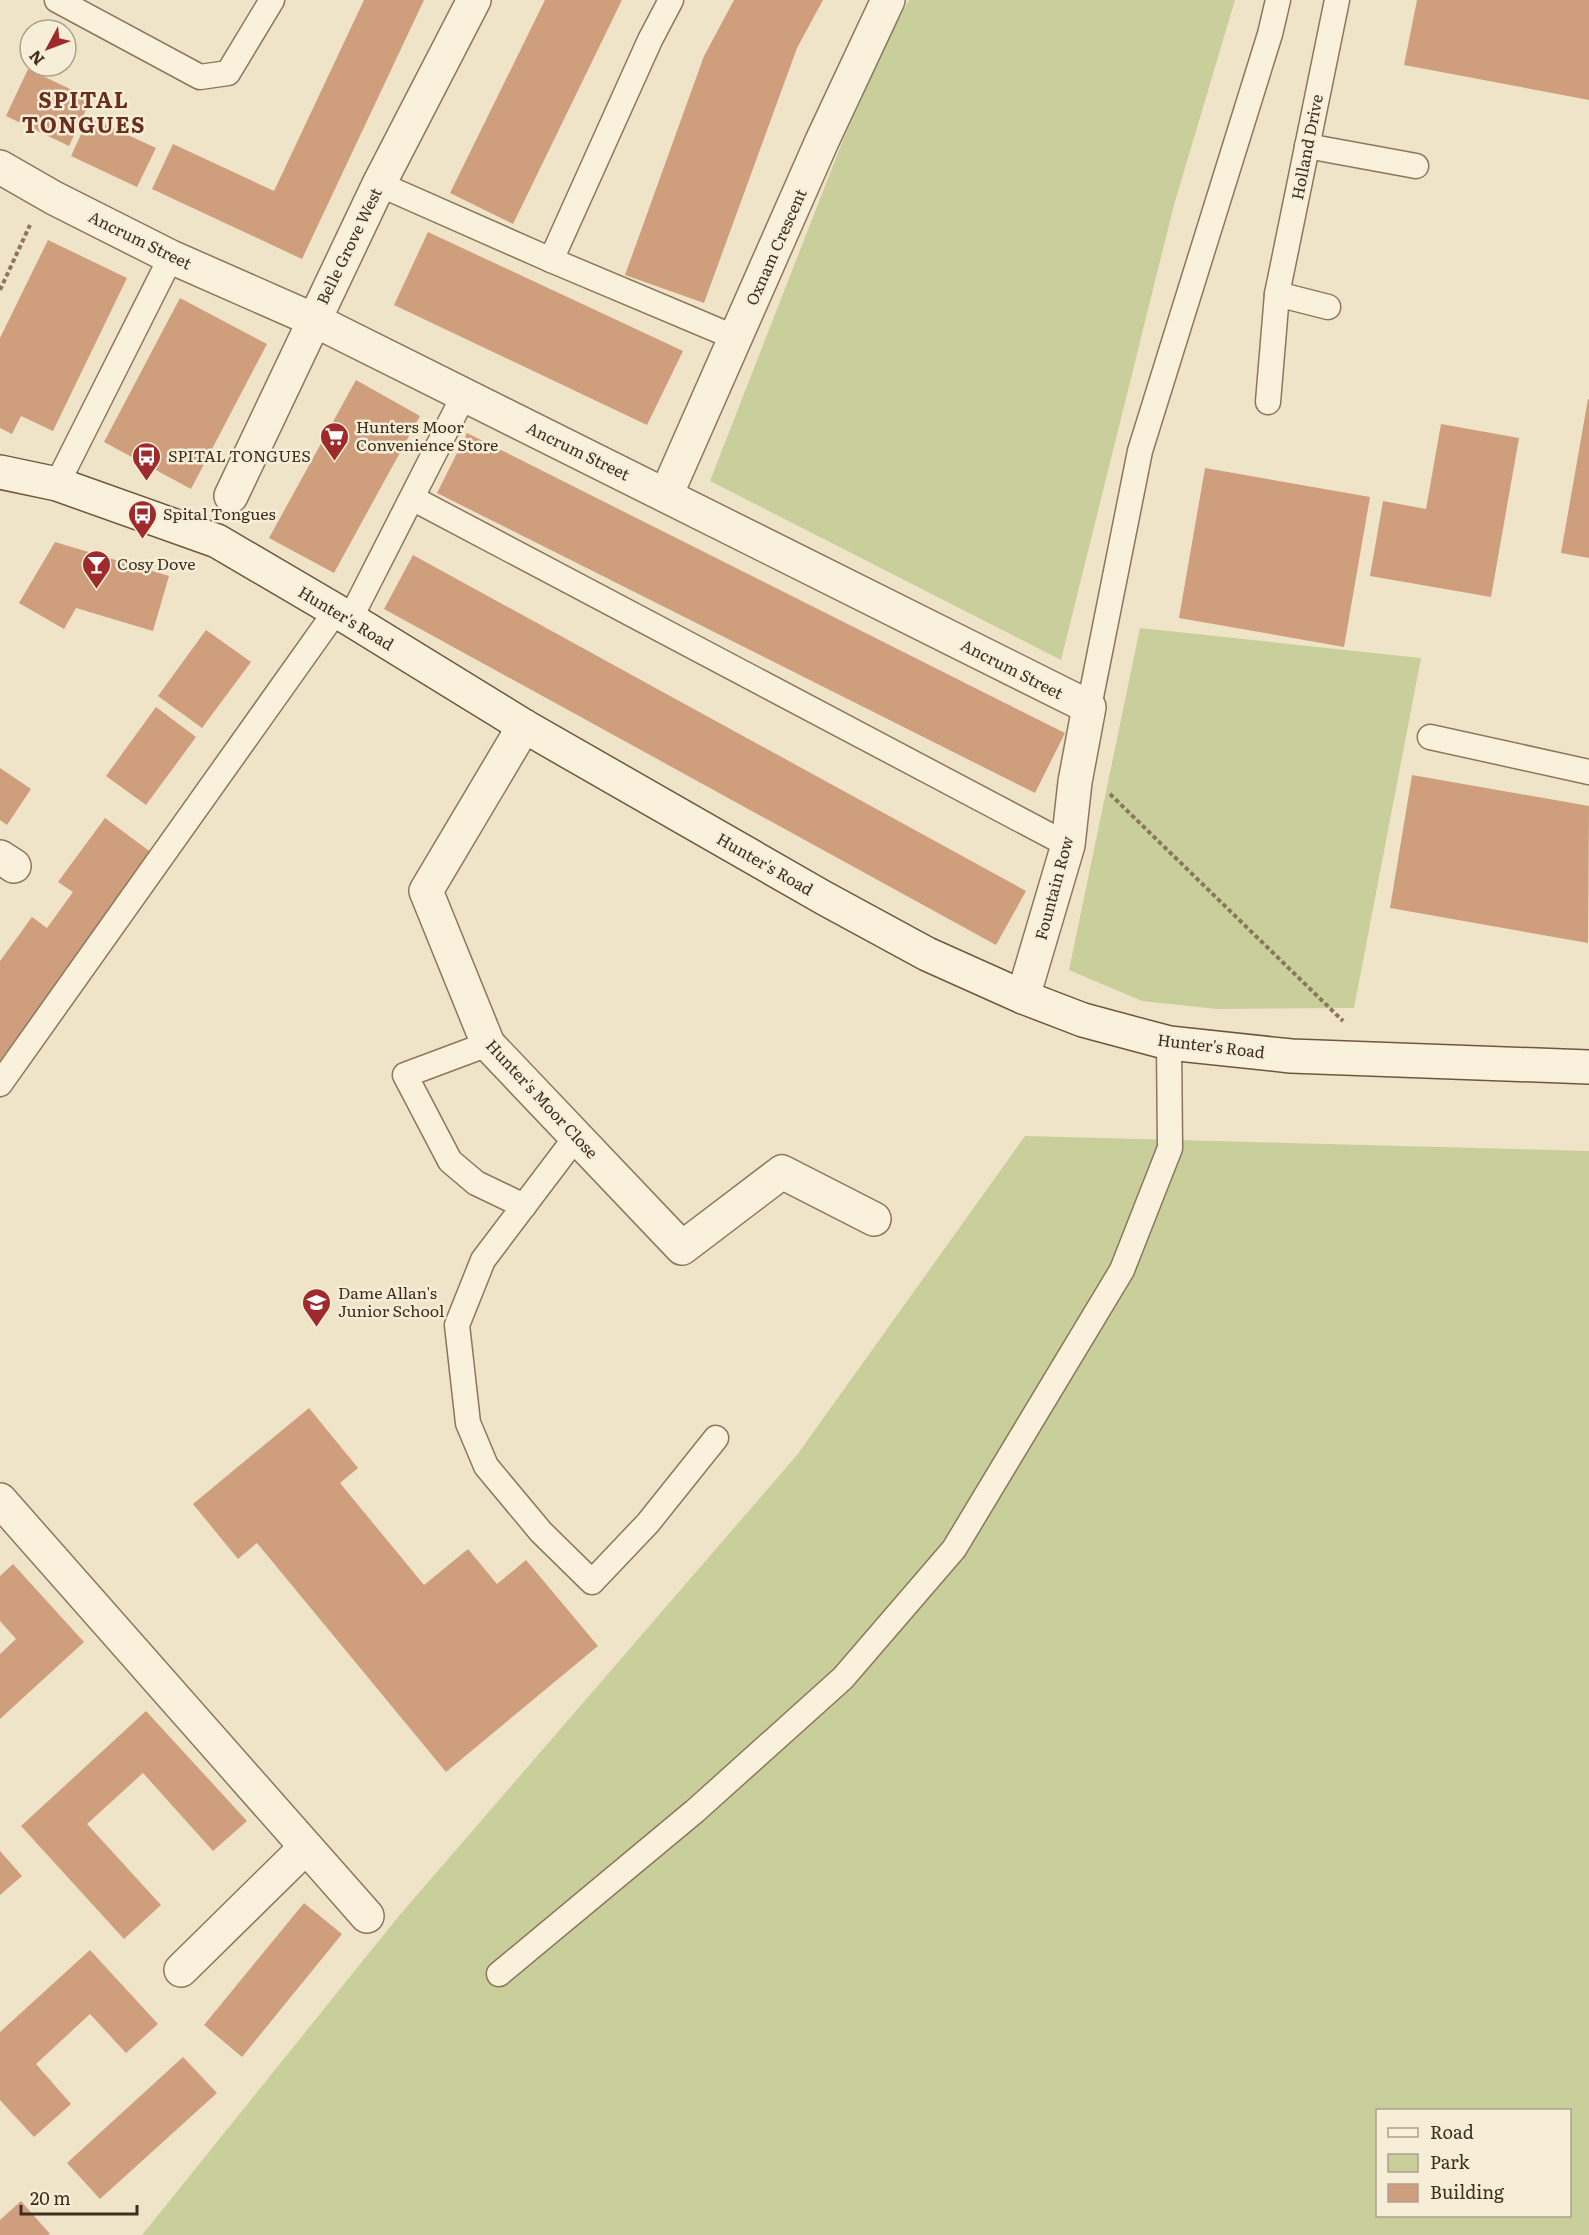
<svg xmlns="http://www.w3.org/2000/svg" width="1589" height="2235" viewBox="0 0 1589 2235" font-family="Literata,serif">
<rect width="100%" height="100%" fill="#f0e4c8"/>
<g fill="#c9cf9b" fill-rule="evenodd">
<polygon points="909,0 1235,0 1174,205 1061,660 710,481 843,140 896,24"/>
<polygon points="1140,628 1421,658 1354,1008 1217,1009 1142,1001 1069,970"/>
<path d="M 1025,1136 L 1589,1151 L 1589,2235 L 142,2235 L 398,1917 L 797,1455 ZM 1378,2110 L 1570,2110 L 1570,2216 L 1378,2216 Z"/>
</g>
<g fill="#cf9f7d">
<polygon points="364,0 424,0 302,259 152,189 173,144 274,191"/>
<polygon points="545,0 622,0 513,224 450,193"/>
<polygon points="734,0 823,0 797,48 704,303 625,275 704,56"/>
<polygon points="1417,0 1589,0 1589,100 1404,65"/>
<polygon points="28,69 91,99 69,146 6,116"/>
<polygon points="89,117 156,148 137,187 71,156"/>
<polygon points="428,232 683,351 647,425 394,305"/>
<polygon points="48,240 127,278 53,431 21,416 12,434 0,428 0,338"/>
<polygon points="180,298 267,344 191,489 104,442"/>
<polygon points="356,380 420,416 334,573 269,538"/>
<polygon points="1588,399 1589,399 1589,558 1561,553"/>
<polygon points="1441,424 1519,438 1491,597 1370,576 1383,501 1426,509"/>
<polygon points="467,433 1065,733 1035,793 437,493"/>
<polygon points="1205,468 1370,497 1344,647 1179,618"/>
<polygon points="55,542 169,576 153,631 76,608 64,629 19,603"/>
<polygon points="413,555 1026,891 996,945 384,609"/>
<polygon points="206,630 251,662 202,728 158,696"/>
<polygon points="156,707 196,737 146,805 106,776"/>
<polygon points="0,768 31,789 7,825 0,820"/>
<polygon points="1412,775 1589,806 1588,943 1390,908"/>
<polygon points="105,818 152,853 0,1061 0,961 32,917 47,928 73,892 58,882"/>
<polygon points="309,1408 358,1468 340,1483 424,1585 468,1549 497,1584 526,1560 598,1646 446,1772 257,1543 238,1559 193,1504"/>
<polygon points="13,1564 84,1642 0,1719 0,1654 16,1639 0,1621 0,1576"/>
<polygon points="146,1711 247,1821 213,1851 143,1773 87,1824 161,1905 124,1939 21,1826"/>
<polygon points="0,1851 22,1876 0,1895"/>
<polygon points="304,1903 342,1934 242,2057 204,2025"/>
<polygon points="90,1950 158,2024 126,2053 90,2014 36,2064 71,2104 34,2137 0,2100 0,2032"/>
<polygon points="183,2057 217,2093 100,2199 67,2163"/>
<polygon points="21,2201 50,2234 48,2235 0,2235 0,2220"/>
</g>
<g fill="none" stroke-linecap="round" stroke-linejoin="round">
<defs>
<g id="lane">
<polyline points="57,0 200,77 228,73 272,0"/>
<polyline points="1307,146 1416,166"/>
<polyline points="379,184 551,260 736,338"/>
<polyline points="551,260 650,40 671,0"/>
<polyline points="1277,294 1328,307"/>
<polyline points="1268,402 1277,294 1337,0"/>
<polyline points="57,484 171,257"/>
<polyline points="412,498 1068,845"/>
<polyline points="350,619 464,395"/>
<polyline points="1089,707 1140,451 1270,34 1278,0"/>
<polyline points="1430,737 1589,772"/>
<polyline points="488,1044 405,1075 450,1161 476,1183 524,1206"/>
<polyline points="0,1084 336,611"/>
<polyline points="576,1137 483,1260 457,1325 468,1423 486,1466 541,1532 592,1582 648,1523 716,1438"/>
<polyline points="499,1974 695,1811 843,1678 954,1549 1122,1270 1170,1148 1169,1043"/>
</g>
<g id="street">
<polyline points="0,167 54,198 171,257 314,320 1089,707 1075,782 1068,845 1023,997"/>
<polyline points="666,495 822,141 888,0"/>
<polyline points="231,496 379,184 474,0"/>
<polyline points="524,726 426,891 488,1044 682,1248 782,1172 874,1219"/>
<polyline points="0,857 14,866"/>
<polyline points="0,1500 367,1916"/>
<polyline points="181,1970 306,1847"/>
</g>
<polyline id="secondary" points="0,472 57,484 217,541 350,619 524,726 824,898 927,954 1023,997 1083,1020 1169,1043 1291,1056 1589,1067"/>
</defs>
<use href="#lane" stroke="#8d765c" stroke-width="27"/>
<use href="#street" stroke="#8d765c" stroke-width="36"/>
<use href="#secondary" stroke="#6f573f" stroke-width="36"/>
<g stroke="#8d765c" stroke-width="4" stroke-dasharray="4.5 3" stroke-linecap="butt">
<polyline points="0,290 30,225"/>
<polyline points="1110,794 1343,1021"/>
</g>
<use href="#lane" stroke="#faf1dc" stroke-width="24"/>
<use href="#street" stroke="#faf1dc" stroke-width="33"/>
<use href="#secondary" stroke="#faf1dc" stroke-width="33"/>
</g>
<defs>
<symbol id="supermarket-pin" viewBox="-11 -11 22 30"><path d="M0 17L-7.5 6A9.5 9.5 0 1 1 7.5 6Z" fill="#9e2a2b" stroke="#f7eed8"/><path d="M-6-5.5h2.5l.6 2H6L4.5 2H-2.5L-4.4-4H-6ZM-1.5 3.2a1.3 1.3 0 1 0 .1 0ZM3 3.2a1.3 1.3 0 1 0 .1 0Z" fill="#fff"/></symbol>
<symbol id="bus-pin" viewBox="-11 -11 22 30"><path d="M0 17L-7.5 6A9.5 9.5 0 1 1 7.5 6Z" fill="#9e2a2b" stroke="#f7eed8"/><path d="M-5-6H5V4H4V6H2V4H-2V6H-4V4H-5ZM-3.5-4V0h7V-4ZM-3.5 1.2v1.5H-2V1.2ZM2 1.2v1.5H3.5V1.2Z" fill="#fff"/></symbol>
<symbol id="bar-pin" viewBox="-11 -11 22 30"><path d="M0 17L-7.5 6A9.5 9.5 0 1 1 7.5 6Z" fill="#9e2a2b" stroke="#f7eed8"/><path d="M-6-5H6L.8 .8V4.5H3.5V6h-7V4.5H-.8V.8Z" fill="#fff"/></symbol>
<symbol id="school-pin" viewBox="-11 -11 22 30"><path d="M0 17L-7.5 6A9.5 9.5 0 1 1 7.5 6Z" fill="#9e2a2b" stroke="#f7eed8"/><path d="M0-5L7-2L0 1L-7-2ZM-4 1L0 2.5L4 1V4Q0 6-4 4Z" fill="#fff"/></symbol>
</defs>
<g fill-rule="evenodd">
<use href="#supermarket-pin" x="318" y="420" width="33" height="45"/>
<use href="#bus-pin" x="130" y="440" width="33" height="45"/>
<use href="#bus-pin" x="126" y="498" width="33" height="45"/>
<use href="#bar-pin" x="80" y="548" width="33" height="45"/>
<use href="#school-pin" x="300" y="1286" width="33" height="45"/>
</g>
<g text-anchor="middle" stroke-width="5" stroke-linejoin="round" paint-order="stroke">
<g font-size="16" fill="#3d2e20" stroke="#f7eed8">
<text transform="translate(1307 147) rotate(-79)" y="6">Holland Drive</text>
<text transform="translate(140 240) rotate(26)" y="6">Ancrum Street</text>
<text transform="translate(349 246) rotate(-64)" y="6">Belle Grove West</text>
<text transform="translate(776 247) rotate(-66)" y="6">Oxnam Crescent</text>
<text transform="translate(578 451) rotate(26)" y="6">Ancrum Street</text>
<text transform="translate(346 618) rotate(31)" y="6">Hunter's Road</text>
<text transform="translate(1012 669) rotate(27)" y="6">Ancrum Street</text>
<text transform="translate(765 864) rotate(30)" y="6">Hunter's Road</text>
<text transform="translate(1054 888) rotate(-75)" y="6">Fountain Row</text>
<text transform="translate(1211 1046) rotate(7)" y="6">Hunter's Road</text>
<text transform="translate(542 1099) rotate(47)" y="6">Hunter's Moor Close</text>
</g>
<g font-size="16" fill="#3d2e20" stroke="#f7eed8" text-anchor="start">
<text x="356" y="433">Hunters Moor<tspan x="356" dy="18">Convenience Store</tspan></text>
<text x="168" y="462">SPITAL TONGUES</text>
<text x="163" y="520">Spital Tongues</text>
<text x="117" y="570">Cosy Dove</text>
<text x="338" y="1299">Dame Allan's<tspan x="338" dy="18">Junior School</tspan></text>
</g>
<g font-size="22" font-weight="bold" letter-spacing="1.5" fill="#6b2e1e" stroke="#f7eed8">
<text x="84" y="108">SPITAL<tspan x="84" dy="25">TONGUES</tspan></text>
</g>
</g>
<rect x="1376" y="2109" width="195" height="108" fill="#f7eed8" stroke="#ada18e" stroke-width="1.5"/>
<rect x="1388" y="2128" width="30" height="9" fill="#faf1dc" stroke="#ada18e" stroke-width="1.5"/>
<text x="1430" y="2139" font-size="18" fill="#3d2e20">Road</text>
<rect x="1388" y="2154" width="30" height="18" fill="#c9cf9b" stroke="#ada18e" stroke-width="1.5"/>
<text x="1430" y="2169" font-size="18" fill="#3d2e20">Park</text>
<rect x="1388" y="2184" width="30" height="18" fill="#cf9f7d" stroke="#ada18e" stroke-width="1.5"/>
<text x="1430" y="2199" font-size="18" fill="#3d2e20">Building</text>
<g transform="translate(48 48) rotate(229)"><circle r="28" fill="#f7eed8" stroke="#ada18e" stroke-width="1.5"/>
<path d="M0-4.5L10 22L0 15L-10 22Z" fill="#9e2a2b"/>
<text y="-9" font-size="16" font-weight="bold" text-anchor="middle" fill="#3d2e20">N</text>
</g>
<path d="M21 2205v9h116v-9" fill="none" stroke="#3d2e20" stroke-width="3"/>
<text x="30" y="2205" font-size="18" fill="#3d2e20" stroke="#f7eed8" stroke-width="4.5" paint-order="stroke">20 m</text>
</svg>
